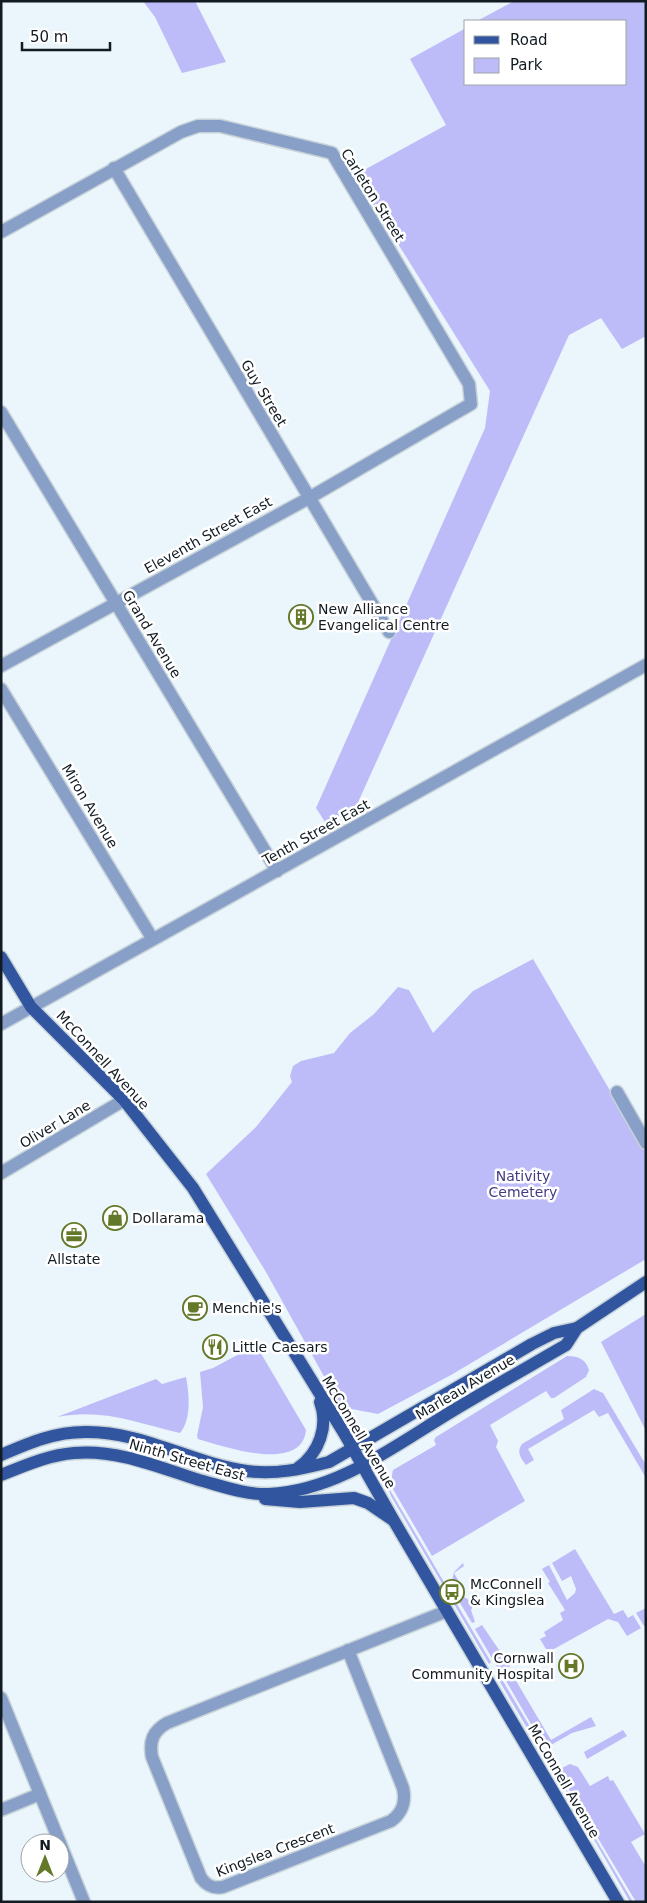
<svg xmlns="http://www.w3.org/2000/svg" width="647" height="1903" viewBox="0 0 647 1903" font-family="'DejaVu Sans',sans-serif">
<rect width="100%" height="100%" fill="#eaf5fc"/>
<g fill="#bebcf8">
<polygon points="143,1 195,1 226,62 182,73 155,17"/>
<polygon points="514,1 646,1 646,336 622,349 601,318 569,335 355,809 325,822 316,808 485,428 490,391 355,175 446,125 410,59 466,28 466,84 626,84 626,21 477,21"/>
<polygon points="533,959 646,1152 646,1259 451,1375 378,1414 341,1407 266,1272 206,1174 256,1127 292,1082 290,1076 293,1066 301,1061 334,1053 350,1033 374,1014 398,987 409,990 433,1033 473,991"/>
<polygon points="646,1314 646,1431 601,1342"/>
<path d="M 256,1345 L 306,1430 C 302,1474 222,1446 198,1439 L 197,1436 L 203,1407 L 200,1372 L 213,1368 Z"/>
<path d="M 567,1356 C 578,1356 586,1359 589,1370 L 586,1377 L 554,1398 L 551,1398 L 546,1391 L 490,1425 L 498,1441 L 496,1447 L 525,1501 L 432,1556 L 390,1484 L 393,1470 L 436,1445 L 434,1440 L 436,1437 Z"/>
<path d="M 186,1377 C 189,1393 192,1419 180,1433 C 137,1423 103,1408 57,1417 L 156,1379 L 162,1384 Z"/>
<path d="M 594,1389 L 603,1393 L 646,1465 L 646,1478 L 608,1413 L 599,1417 L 594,1410 L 528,1449 L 534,1460 L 526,1465 C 521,1458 516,1452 522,1444 L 564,1419 L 561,1410 Z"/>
<polygon points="387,1485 491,1662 489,1664 391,1496"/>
<polygon points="575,1549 614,1614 623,1610 628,1618 633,1615 641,1628 627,1636 618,1622 608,1619 554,1649 546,1649 540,1639 546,1636 544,1632 563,1620 560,1613 565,1610 548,1583 550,1582 542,1569 549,1565 567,1600 575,1593 576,1589 571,1576 562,1581 552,1563"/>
<polygon points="463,1563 464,1566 454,1573 461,1585 462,1596 469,1600 473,1606 471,1610 475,1622 472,1623 447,1581 452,1581 454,1572"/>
<polygon points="646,1608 646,1625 644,1626 636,1613"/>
<polygon points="482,1625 510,1666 500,1672 475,1629"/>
<polygon points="505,1673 506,1675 512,1674 551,1740 591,1717 596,1726 572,1733 551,1745 542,1743 502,1674"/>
<polygon points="500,1676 542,1747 533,1738 497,1677"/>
<polygon points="623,1730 627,1736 587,1759 584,1752"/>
<polygon points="570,1764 578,1767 590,1786 608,1776 610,1781 613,1780 645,1834 631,1842 646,1867 646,1902 636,1902 561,1776 563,1774 560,1769"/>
<polygon points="557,1775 558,1775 633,1902 630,1902"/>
</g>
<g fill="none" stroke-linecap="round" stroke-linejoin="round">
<defs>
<g id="minor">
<polyline points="114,168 389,632"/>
<polyline points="1,232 181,132 198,126 220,126 332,153 469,384 471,404 309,498 1,666"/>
<polyline points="1,412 277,871"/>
<polyline points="1,689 152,938"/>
<polyline points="1,1024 646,665"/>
<polyline points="617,1092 646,1143"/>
<polyline points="1,1173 124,1100"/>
<path d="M 348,1650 L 403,1788 C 406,1802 403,1812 391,1821 L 223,1887 C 213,1889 207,1886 201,1878 L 152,1757 C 149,1741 153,1731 167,1723 L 447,1611"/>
<polyline points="1,1698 60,1843"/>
<polyline points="1,1810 40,1794"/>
<polyline points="60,1843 84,1902"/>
</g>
<g id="major">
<polyline points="1,957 31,1007 124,1100 193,1188 344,1433 394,1521 618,1902"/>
<path d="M 1,1455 C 29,1443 54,1432 85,1432 C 142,1431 191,1463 247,1471 C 275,1475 302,1469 329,1462 L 532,1344 L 554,1333 L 577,1328"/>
<path d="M 298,1468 C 319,1453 329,1426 320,1402"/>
<path d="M 1,1475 C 24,1466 48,1455 74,1453 C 117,1449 158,1467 199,1480 C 222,1486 245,1495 269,1494 C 338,1491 397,1444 454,1410 C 491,1388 528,1367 566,1345 L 577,1328 L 646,1282"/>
<polyline points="265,1499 300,1502 354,1498 368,1503 393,1520"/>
</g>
</defs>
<use href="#minor" stroke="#c7d2d9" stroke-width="15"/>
<use href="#major" stroke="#c7d2d9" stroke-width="15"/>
<use href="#minor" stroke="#889fc8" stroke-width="12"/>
<use href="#major" stroke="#31569f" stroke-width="12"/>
</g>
<defs>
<symbol id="building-ring" viewBox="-11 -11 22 22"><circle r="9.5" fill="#fff" stroke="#647829" stroke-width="1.5"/><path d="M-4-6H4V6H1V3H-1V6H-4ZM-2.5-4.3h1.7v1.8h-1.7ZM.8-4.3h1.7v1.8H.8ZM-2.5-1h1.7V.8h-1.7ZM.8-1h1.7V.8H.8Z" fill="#647829"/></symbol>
<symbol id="shop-ring" viewBox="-11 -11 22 22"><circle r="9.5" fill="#fff" stroke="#647829" stroke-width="1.5"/><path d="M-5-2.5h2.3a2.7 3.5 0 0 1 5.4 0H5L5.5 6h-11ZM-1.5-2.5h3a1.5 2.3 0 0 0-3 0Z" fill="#647829"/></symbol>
<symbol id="office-ring" viewBox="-11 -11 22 22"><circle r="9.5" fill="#fff" stroke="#647829" stroke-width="1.5"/><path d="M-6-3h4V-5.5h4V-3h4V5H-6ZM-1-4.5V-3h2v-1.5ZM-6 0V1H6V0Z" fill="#647829"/></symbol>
<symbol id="cafe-ring" viewBox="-11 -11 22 22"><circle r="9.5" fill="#fff" stroke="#647829" stroke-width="1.5"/><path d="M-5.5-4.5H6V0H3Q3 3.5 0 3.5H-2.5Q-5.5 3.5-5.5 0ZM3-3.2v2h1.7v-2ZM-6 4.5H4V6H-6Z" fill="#647829"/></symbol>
<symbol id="restaurant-ring" viewBox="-11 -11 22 22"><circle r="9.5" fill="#fff" stroke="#647829" stroke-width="1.5"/><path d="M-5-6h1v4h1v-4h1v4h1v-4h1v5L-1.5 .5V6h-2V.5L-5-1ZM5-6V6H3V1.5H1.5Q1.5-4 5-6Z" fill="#647829"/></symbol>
<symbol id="bus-ring" viewBox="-11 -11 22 22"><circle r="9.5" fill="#fff" stroke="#647829" stroke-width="1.5"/><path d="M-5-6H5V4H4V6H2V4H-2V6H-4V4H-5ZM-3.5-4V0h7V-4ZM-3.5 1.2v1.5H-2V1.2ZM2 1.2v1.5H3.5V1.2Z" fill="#647829"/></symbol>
<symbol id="hospital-ring" viewBox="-11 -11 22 22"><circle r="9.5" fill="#fff" stroke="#647829" stroke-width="1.5"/><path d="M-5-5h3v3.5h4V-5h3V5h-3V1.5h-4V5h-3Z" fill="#647829"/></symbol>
</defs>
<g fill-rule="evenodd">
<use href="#building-ring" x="287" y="603" width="28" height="28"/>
<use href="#shop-ring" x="101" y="1204" width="28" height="28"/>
<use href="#office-ring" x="60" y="1221" width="28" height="28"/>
<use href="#cafe-ring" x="181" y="1294" width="28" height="28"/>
<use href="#restaurant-ring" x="201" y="1333" width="28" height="28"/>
<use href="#bus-ring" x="438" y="1578" width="28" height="28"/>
<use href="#hospital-ring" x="557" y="1652" width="28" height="28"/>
</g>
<g text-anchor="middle" stroke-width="5" stroke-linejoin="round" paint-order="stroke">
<g font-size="14" fill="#121b22" stroke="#fff">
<text transform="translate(373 195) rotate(58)" y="5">Carleton Street</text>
<text transform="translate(264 393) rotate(59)" y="5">Guy Street</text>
<text transform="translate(208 535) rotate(-29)" y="5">Eleventh Street East</text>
<text transform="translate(152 634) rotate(59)" y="5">Grand Avenue</text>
<text transform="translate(90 806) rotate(59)" y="5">Miron Avenue</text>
<text transform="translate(316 832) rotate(-29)" y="5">Tenth Street East</text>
<text transform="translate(103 1060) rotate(47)" y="5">McConnell Avenue</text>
<text transform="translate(55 1124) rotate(-31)" y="5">Oliver Lane</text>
<text transform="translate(465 1387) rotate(-31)" y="5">Marleau Avenue</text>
<text transform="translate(359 1432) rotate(59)" y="5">McConnell Avenue</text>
<text transform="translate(187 1460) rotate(16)" y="5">Ninth Street East</text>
<text transform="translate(564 1781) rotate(60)" y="5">McConnell Avenue</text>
<text transform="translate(275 1850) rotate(-21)" y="5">Kingslea Crescent</text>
</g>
<g font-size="14" fill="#121b22" stroke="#fff" text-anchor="start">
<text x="318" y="614">New Alliance<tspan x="318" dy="16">Evangelical Centre</tspan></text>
<text x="132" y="1223">Dollarama</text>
<text x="74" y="1264" text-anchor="middle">Allstate</text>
<text x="212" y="1313">Menchie's</text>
<text x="232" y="1352">Little Caesars</text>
<text x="470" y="1589">McConnell<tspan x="470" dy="16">&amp; Kingslea</tspan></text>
<text x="554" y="1663" text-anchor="end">Cornwall<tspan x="554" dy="16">Community Hospital</tspan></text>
</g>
<g font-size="14" fill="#443b83" stroke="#fff">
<text x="523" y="1181">Nativity<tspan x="523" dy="16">Cemetery</tspan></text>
</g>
</g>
<rect width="647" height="1903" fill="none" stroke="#121b22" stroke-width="5"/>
<rect x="464" y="20" width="162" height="65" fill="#ffffff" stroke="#a0a4a7"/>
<rect x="474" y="36" width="25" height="8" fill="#31569f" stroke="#a0a4a7"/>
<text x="510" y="45" font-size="15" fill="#121b22">Road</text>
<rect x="474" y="58" width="25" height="15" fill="#bebcf8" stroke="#a0a4a7"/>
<text x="510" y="70" font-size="15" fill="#121b22">Park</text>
<g transform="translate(45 1858)"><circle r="24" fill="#ffffff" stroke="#a0a4a7"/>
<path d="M0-4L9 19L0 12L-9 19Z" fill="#647829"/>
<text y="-8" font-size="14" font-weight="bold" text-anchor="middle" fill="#121b22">N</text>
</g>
<path d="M22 42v8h88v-8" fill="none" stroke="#121b22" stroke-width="2.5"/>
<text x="30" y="42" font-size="15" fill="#121b22" stroke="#ffffff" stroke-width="4" paint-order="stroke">50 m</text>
</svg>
